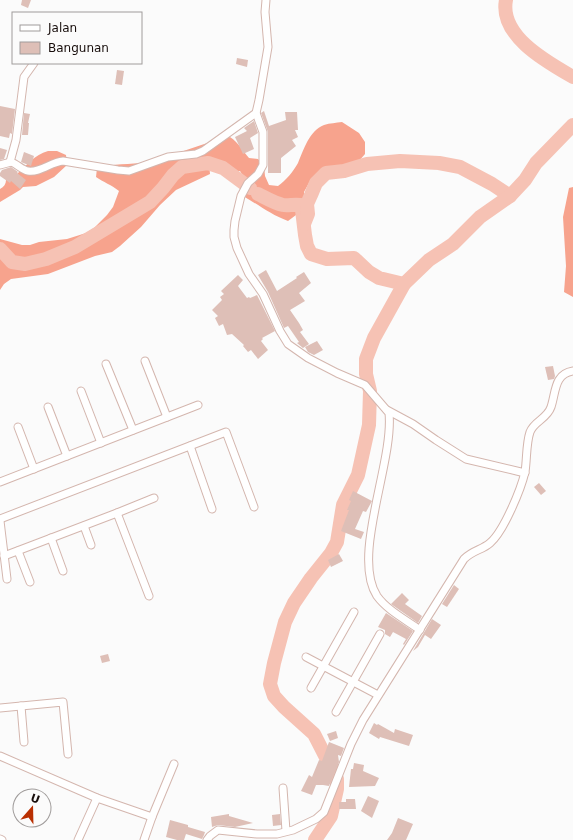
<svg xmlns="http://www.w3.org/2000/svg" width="573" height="840" viewBox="0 0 573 840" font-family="'DejaVu Sans',sans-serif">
<rect width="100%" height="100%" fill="#fbfbfb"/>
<g fill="#f7a38d">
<path d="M 342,122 L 359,133 L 365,142 L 365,154 L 359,161 L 323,171 L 309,183 L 304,192 L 304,202 L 300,205 L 296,215 L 288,221 C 271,215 259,205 243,196 L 252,190 C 246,185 244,177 240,171 L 230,171 L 209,163 L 210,174 L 176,190 L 160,205 L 141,227 L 120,246 L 112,252 L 95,256 L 48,274 L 11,279 L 4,284 L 0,290 L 0,239 L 22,245 L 30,245 L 39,242 L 67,239 L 86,233 L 94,228 L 107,215 L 113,207 L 119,191 C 112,185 103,182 96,177 L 97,168 C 113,163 130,165 146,162 C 175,156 201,143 230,137 C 239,143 242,150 249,158 L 258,159 L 264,166 L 265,176 L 269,185 L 278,186 C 286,180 293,172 298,163 C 304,149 309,131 324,125 C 330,123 336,123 342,122 Z"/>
<path d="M 48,151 L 57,151 L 66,155 L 67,165 L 54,177 L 36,186 L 23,187 L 20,190 L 0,202 L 0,189 C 4,187 6,184 6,180 C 9,178 14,177 17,174 C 28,164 34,155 48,151 Z"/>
<polygon points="573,187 573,297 564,292 566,266 563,217 569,188"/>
</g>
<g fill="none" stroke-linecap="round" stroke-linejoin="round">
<g stroke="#f6c2b4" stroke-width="14">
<path d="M 506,0 C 499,36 547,62 573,77"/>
<path d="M 258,194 C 266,198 274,203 283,205 C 288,206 294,204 300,205 L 302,210 L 305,235 L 307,246 L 311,254 L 327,259 L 354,258 L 369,272 L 379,278 L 404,284"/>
<polyline points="304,224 308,214 307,204 311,195 316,183 326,173 344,171 367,164 400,161 439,163 460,167 492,184 510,196"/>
<polyline points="0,249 12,262 25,264 46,259 75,247 150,202 163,188 173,175 182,167 208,163 223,168 250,188"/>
<polyline points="315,840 331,816 337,789 337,779 314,734 284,707 274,696 270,684 274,663 285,622 294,603 311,578 331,553 337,542 343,505 358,475 369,425 370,391 366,374 366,359 374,338 404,284 429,260 453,244 480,217 510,196 525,180 536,163 573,125"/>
</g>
</g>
<g fill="#debfb7">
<polygon points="22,0 31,0 28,8 21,5"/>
<polygon points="237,58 248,60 247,67 236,64"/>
<polygon points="117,70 124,71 122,85 115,84"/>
<polygon points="0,106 15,109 12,134 10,133 9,138 0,136"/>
<polygon points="264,111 269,126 286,120 285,112 297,112 298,130 295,130 298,137 292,140 296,146 281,158 281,173 268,173 268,132 261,113"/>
<polygon points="24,113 30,114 28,123 29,123 28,135 22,135"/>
<polygon points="254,121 258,133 250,138 254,149 243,154 235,137 247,131 244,128"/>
<polygon points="0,148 7,150 4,159 0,160"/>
<polygon points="24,152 34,156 31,166 21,162"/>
<polygon points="11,167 18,172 17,173 26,180 20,189 11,181 10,183 0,176 0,173 2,170"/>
<polygon points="266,270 277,291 297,278 296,277 304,272 311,283 299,293 305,301 290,310 299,323 303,330 300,332 309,344 303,348 297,343 299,342 288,326 284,328 268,292 258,275"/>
<polygon points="238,275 243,280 238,286 247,298 249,297 250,298 257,295 275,331 262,338 263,339 261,341 268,350 258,359 251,350 248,352 243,346 244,345 232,334 227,335 223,324 219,326 215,318 218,316 212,310 222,300 220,297 224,294 221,291"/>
<polygon points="317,341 323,350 314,355 308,352 305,347"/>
<polygon points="553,366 555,376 554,379 548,380 545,367"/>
<polygon points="539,483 546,491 541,495 534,487"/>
<polygon points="353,491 372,501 366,512 363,511 355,529 364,532 361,539 341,531 349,510 347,510 351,501 349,500"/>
<polygon points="339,554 343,561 331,567 328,560"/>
<polygon points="454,585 459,589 447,607 442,604"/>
<polygon points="402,593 409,600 405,604 422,616 418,623 391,604"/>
<polygon points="386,613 413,631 404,645 403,644 406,639 393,632 390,637 385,634 385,630 378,627"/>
<polygon points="432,619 441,625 431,639 425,635 418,647 413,651"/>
<polygon points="108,654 110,661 102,663 100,656"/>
<polygon points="374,723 377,725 378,724 394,733 395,729 413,735 409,746 380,737 379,739 369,733"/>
<polygon points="336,731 338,738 330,741 327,734"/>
<polygon points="329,742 344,748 341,756 338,755 339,762 329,786 323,785 316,785 312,795 301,791 309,775 312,777 319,760 322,761"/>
<polygon points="354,763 364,765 363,771 379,778 375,786 349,787 351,769 353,769"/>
<polygon points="368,796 379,801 372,818 361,811"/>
<polygon points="346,799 355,799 356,809 339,809 339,802 346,802"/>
<polygon points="229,814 229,816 253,823 235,827 218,825 212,827 211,817"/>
<polygon points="280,814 281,825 273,826 272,815"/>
<polygon points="398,818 413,824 406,840 387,840 392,833"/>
<polygon points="170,820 188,825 188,827 205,832 204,835 202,839 186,834 184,840 177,840 166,837"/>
</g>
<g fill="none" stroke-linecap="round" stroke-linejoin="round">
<defs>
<g id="minor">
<path d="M 256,113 L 263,132 L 263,165 L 258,174 L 248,183 L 241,196 L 235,221 L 234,230 L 234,237 L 237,248 L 249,274 L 263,294 L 280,331 L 288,344 L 308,358 L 337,373 L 365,385 L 389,413 C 394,462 351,556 377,596 C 387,610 406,620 420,630"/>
<polyline points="10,162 16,140 24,77 34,63"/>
<path d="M 0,165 L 11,162 C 17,164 22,170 28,171 C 40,173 51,162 63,161 L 118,170 L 129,171 L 168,157 L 196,154 L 203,151 L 256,113 L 259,100 L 268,47 L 265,12 L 266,0"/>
<polyline points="145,361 167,417"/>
<polyline points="106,364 133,430"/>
<polyline points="81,391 101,443"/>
<polyline points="48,407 67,456"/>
<polyline points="387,410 413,424 436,440 466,459 525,473"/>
<polyline points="18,427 34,469"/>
<polyline points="190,446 212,509"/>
<polyline points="0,482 198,405"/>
<polyline points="117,513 154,498"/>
<polyline points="0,519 226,432 254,507"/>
<polyline points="0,521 7,579"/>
<polyline points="84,526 91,545"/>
<polyline points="51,538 63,571"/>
<polyline points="18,551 30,582"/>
<polyline points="4,556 117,513 149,596"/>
<polyline points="306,657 378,695"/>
<polyline points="311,688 354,612"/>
<polyline points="21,706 24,742"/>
<polyline points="0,708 63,702 68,754"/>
<polyline points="336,712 380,634"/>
<polyline points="0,756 97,798"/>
<polyline points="283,788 286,831"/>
<polyline points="0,839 2,840"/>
<polyline points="78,840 97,798 152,817 174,764"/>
<polyline points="144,840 152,817"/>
<path d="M 207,840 L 210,836 L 218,830 L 257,834 L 277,834 L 293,830 L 316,819 L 324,812 L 351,744 L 363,720 L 464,559 C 473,550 482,550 490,543 C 504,531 521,489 525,472 C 527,459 526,444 530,432 C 534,421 547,419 551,407 C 556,392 554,374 573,371"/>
</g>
</defs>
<use href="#minor" stroke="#d4b6ae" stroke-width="9"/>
<use href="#minor" stroke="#fff" stroke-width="7"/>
</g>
<rect x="12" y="12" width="130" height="52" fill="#fbfbfb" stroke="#a09c9b"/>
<rect x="20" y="25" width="20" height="6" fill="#ffffff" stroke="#a09c9b"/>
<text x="48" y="32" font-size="12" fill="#170d0b">Jalan</text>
<rect x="20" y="42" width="20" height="12" fill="#debfb7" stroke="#a09c9b"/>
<text x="48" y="52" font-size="12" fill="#170d0b">Bangunan</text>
<g transform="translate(32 808) rotate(20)"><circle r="19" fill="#fbfbfb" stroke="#a09c9b"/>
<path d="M0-3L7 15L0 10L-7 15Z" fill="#b92f01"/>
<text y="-6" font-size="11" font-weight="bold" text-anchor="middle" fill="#170d0b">U</text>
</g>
</svg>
